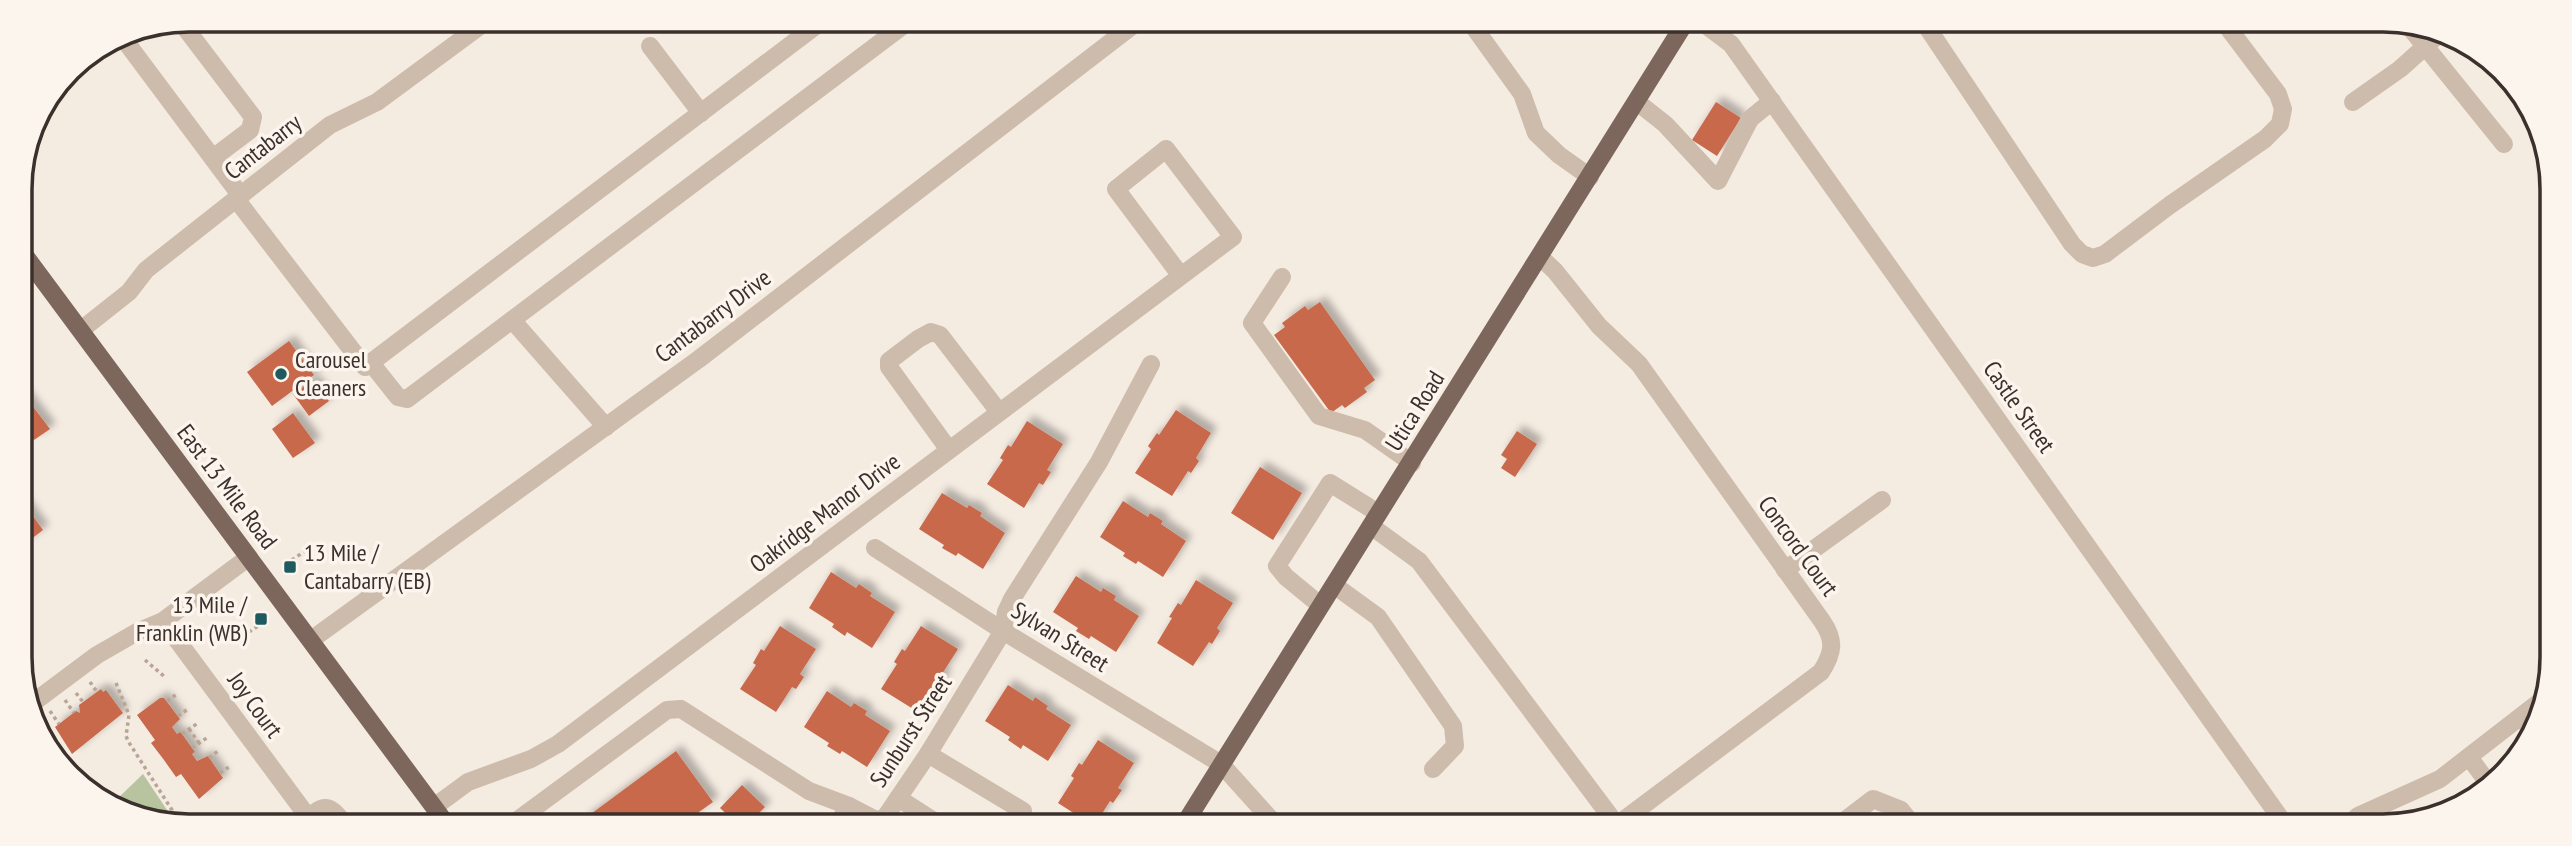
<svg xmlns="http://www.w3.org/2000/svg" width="2572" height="846" viewBox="0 0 2572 846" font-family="'PT Sans Narrow',sans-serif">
<defs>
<filter id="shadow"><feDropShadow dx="6" dy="-6" stdDeviation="3.5" flood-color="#0004"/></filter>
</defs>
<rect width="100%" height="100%" fill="#f4ebe1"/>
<polygon fill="#b8c4a0" points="143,774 171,816 166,821 144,821 114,802"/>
<g fill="#c8694b" filter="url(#shadow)">
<polygon points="1716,102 1741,118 1717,156 1692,140"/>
<polygon points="1320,302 1375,380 1364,388 1367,392 1345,408 1342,405 1331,413 1274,335 1285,327 1282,323 1305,306 1308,310"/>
<polygon points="289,341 314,375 272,406 247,372"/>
<polygon points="313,380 329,401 309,416 293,394"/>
<polygon points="21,391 50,429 34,440 32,437 21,445"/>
<polygon points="1176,410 1211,433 1196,458 1199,461 1191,473 1188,471 1172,496 1135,473 1151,449 1148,446 1157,433 1159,435"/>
<polygon points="293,413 315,443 293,458 272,429"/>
<polygon points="1027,421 1063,444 1047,470 1051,472 1043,485 1039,483 1024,508 987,484 1003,460 1000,458 1008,445 1011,447"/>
<polygon points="1517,431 1537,444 1515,477 1501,468 1507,459 1501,455"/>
<polygon points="1260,467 1302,493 1273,540 1231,513"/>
<polygon points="942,493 967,508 969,505 982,513 980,516 1005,533 983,569 958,553 956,556 942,548 944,545 919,529"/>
<polygon points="21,500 43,530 22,546 21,522"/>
<polygon points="1123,501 1148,517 1150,513 1163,521 1161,524 1186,541 1163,577 1138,561 1136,564 1123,556 1125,553 1100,537"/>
<polygon points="831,572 856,588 859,584 872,593 870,596 895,612 872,648 847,632 845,636 832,627 834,624 809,608"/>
<polygon points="1076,576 1101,592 1103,588 1116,596 1114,600 1139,616 1116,652 1091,636 1089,639 1076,631 1078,628 1053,612"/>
<polygon points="1196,580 1233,603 1217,628 1220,631 1212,644 1209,642 1193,666 1157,643 1172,618 1169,617 1178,603 1181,605"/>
<polygon points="780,626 816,649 800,674 804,677 796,689 792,687 776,712 740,689 756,665 753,663 761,649 764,651"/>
<polygon points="921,626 958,649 942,674 945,677 937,689 934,688 918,712 881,689 897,664 894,662 902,649 905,651"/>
<polygon points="1008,685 1033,701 1035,697 1048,706 1046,709 1071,725 1048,761 1023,745 1021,749 1008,740 1010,737 985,721"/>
<polygon points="101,689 103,692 106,690 123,713 72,754 55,727 76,711 80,713 79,705"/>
<polygon points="827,691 851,707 854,703 867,711 865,715 890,731 867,767 842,751 840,754 827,746 829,743 804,727"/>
<polygon points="160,698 164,698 180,719 172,727 177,734 180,732 182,734 195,752 192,754 197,761 208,756 223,778 199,799 181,774 176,777 164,760 151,743 155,740 137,715"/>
<polygon points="1098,740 1134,763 1118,788 1122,790 1113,803 1110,801 1096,823 1089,823 1058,803 1074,778 1071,776 1079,763 1082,765"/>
<polygon points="676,751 713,802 685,822 580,822"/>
<polygon points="742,785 765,807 750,822 735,822 720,808"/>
</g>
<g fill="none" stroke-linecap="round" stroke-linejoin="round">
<g stroke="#b9a596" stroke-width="3.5" stroke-dasharray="3.5 3.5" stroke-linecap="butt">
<polyline points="286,564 305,551"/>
<polyline points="243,636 264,622"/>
<polyline points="145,660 165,677"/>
<polyline points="90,682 97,692"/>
<polyline points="116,683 129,715 126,736 128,741 172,810 176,821"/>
<polyline points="76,693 83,702"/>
<polyline points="65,700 74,713"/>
<polyline points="167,701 177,694"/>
<polyline points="50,711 59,724"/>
<polyline points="178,716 188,709"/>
<polyline points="189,729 199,743"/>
<polyline points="182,734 198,723"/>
<polyline points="192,748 208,737"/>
<polyline points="209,758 218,751"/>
<polyline points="220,773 229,767"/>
</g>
<g stroke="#cdbbac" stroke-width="18">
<polyline points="180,21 253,117 250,130 213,158"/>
<polyline points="1471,23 1522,94 1536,133 1559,155 1590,177"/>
<polyline points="1703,23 1731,44 2286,826"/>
<polyline points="1925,24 2072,244 2082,254 2093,258 2105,254 2170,205 2265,139 2280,124 2283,109 2278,94 2226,25"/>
<polyline points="2408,25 2504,144"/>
<polyline points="120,34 241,196"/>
<polyline points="650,46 701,113"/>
<polyline points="1637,102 1665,124 1718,181 1750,119 1772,101"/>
<polyline points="2353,102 2400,69 2440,33"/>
<polyline points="236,199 365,367 822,21"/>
<path d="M 1540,257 L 1555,271 L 1599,326 L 1639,364 L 1822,621 C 1835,640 1834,652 1821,672 L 1617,825"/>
<polyline points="1282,277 1252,323 1319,416 1365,430 1412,463"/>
<polyline points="512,320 606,427"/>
<polyline points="81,330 129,292 146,270 330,125 377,102 488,20"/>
<polyline points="371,363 398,397 407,399 909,21"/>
<polyline points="949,450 889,367 889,361 918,339 931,332 940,335 999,412"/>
<polyline points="1371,526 1419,561 1616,824"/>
<polyline points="875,548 1003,631 1221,764 1275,824"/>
<polyline points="1785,570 1882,500"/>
<polyline points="1334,585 1378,617 1453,726 1455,746 1433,769"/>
<polyline points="1320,605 1286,577 1277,566 1330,483 1378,513"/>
<polyline points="163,621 308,817"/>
<polyline points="311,640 699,359 1137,22"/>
<polyline points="30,705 97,655 137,632 163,621 249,557"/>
<polyline points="2522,718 2533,732"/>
<polyline points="928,754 1023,811 1016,823"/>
<polyline points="2469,757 2491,787"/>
<polyline points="898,798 937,823"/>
<path d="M 434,807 L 468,782 L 531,759 L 558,744 C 783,575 1008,406 1233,237 L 1166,149 L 1116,189 L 1181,276"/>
<path d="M 303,821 C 321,808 327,800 342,821"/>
<polyline points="515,822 667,710 681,709 809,791 849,806 874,819 880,820 886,816 928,754 1003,631 1006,612 1012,599 1099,462 1151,364"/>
<polyline points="838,823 849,806"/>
<polyline points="1839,825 1873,799 1901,810 1913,825"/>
<polyline points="2347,826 2358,816 2440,779 2547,696"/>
</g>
<g stroke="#7d675c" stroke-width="18">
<polyline points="20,249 445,822"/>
<polyline points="1185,823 1685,23"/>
</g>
</g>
<g fill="#1f5a5e" stroke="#fbf5ee" stroke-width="2.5">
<circle cx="281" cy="374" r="7"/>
<rect x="283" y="560" width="14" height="14" rx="3.5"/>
<rect x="254" y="612" width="14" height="14" rx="3.5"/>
</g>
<g text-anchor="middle" stroke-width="7" stroke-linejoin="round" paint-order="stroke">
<g font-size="24" fill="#3b302b" stroke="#fbf5ee">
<text transform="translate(263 147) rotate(-38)" y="8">Cantabarry</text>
<text transform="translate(713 316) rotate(-37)" y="8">Cantabarry Drive</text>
<text transform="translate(2019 407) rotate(55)" y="8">Castle Street</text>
<text transform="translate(1415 411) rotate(-58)" y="8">Utica Road</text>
<text transform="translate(227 487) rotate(53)" y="8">East 13 Mile Road</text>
<text transform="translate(825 513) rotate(-37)" y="8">Oakridge Manor Drive</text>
<text transform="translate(1798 546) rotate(54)" y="8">Concord Court</text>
<text transform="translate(1060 637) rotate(32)" y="8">Sylvan Street</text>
<text transform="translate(255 705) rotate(54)" y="8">Joy Court</text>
<text transform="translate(911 731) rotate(-57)" y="8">Sunburst Street</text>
</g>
<g font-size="24" fill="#3b302b" stroke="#fbf5ee" text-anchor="start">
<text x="295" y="368">Carousel<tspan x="295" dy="28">Cleaners</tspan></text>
<text x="304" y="561">13 Mile /<tspan x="304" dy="28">Cantabarry (EB)</tspan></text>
<text x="247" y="613" text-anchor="end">13 Mile /<tspan x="247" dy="28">Franklin (WB)</tspan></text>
</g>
</g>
<path d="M0 0H2572V846H0ZM189 32H2383A157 157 0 0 1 2540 189V657A157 157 0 0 1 2383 814H189A157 157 0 0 1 32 657V189A157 157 0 0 1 189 32Z" fill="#fbf5ee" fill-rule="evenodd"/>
<path fill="none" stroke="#3b302b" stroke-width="3.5" d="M189 32H2383A157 157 0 0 1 2540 189V657A157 157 0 0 1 2383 814H189A157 157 0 0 1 32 657V189A157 157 0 0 1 189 32Z"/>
</svg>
